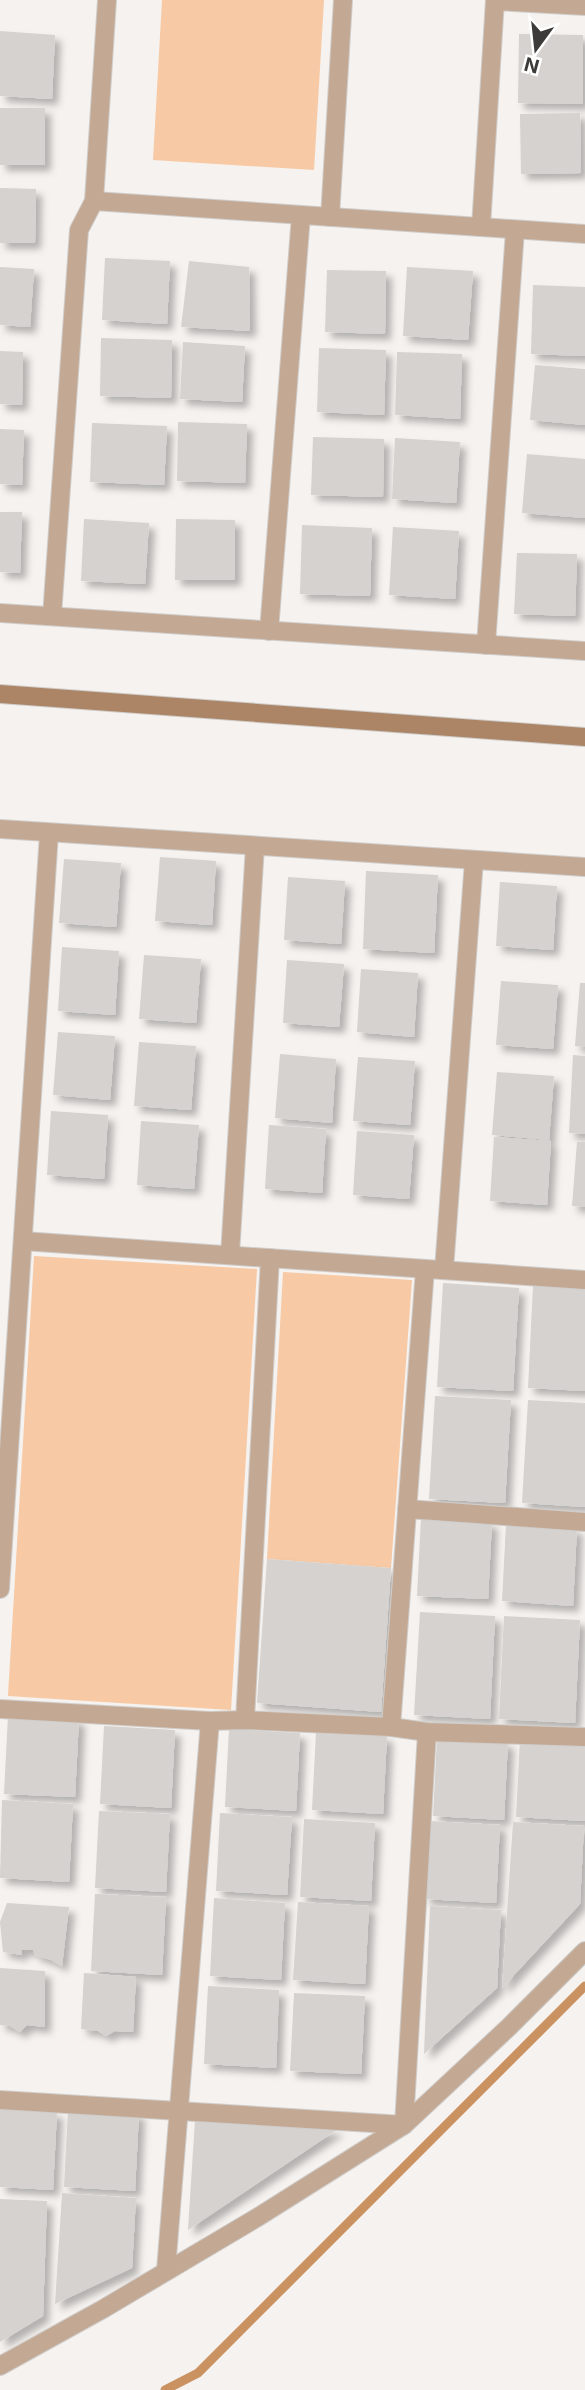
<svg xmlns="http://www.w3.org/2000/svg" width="585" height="2390" viewBox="0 0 585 2390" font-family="Inter,sans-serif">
<defs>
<filter id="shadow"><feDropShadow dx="6" dy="6" stdDeviation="3.5" flood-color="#0004"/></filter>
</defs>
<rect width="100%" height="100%" fill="#f5f2ef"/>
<g fill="#f7c9a4">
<polygon points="162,0 324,0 314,170 153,160"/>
<polygon points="34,1256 257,1269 231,1710 8,1696"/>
<polygon points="283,1272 412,1280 391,1568 267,1559"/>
</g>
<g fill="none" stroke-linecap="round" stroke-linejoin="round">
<polyline stroke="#ca9261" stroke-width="9" points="165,2390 198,2373 585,1986"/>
</g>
<g fill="#d5d2cf" filter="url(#shadow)">
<polygon points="0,31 55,35 52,99 0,96"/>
<polygon points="519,34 583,35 583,104 518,103"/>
<rect x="0" y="108" width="45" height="57"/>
<polygon points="580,113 581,173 521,174 520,114"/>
<polygon points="0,188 36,189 35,243 0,243"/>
<polygon points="105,258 170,261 167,324 102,320"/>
<polygon points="189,261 249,267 250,331 181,327"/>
<polygon points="0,267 34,269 30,327 0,325"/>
<polygon points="407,267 473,271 468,340 403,336"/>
<polygon points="327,270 386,271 385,334 325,332"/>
<polygon points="533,285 585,287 585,356 531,354"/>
<polygon points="101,338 172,340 171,398 100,396"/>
<polygon points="183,342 245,346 242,402 180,399"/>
<polygon points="319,348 386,350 384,415 317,412"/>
<polygon points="0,351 23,352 22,405 0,404"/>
<polygon points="397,352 462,354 460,419 395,415"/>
<polygon points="535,365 585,369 585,425 530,420"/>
<polygon points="178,422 247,424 245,483 177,481"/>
<polygon points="92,423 167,426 164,485 90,482"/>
<polygon points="0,429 24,430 22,485 0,484"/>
<polygon points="313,437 384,439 383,497 311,495"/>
<polygon points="395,438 460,442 456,503 392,499"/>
<polygon points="527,454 585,459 585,518 522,513"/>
<polygon points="0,512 22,512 20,573 0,572"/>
<polygon points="84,519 149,523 145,584 81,581"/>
<polygon points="176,519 235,520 235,580 175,580"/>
<polygon points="302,525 372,528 370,596 300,594"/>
<polygon points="393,527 459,531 455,599 389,595"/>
<polygon points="517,553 577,554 575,616 514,614"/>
<polygon points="160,857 216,861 212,925 155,921"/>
<polygon points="64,859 121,863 116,927 59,923"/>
<polygon points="366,871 438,875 434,953 363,949"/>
<polygon points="288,877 345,881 341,944 284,940"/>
<polygon points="500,882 557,886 553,950 496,946"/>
<polygon points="62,947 119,951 115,1015 58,1011"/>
<polygon points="144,955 201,959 196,1023 139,1019"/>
<polygon points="287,960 344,964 339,1027 283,1023"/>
<polygon points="361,969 418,973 414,1037 357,1032"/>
<polygon points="501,981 558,985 553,1049 496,1045"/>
<polygon points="580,983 585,983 585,1047 575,1046"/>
<polygon points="58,1032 115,1036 110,1100 53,1095"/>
<polygon points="139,1042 196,1046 191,1110 134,1106"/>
<polygon points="280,1054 336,1059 332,1123 275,1118"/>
<polygon points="573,1055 585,1056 585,1134 569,1133"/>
<polygon points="358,1057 415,1061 410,1125 353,1121"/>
<polygon points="497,1072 554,1076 549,1140 492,1135"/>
<polygon points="51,1111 108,1115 104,1179 47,1175"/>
<polygon points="141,1121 199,1125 194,1189 137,1185"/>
<polygon points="269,1125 326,1129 322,1193 265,1189"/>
<polygon points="357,1131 414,1135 409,1199 353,1195"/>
<polygon points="494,1137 551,1141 547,1205 490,1201"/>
<polygon points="577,1142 585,1142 585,1207 572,1206"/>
<polygon points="443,1283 519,1288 513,1391 437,1387"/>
<polygon points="533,1285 585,1288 585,1391 528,1388"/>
<polygon points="435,1396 511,1400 505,1503 429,1499"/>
<polygon points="528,1400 585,1403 585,1507 522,1503"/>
<polygon points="421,1518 492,1522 488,1599 417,1596"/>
<polygon points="506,1524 577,1528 573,1606 502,1601"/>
<polygon points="267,1559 391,1568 381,1712 257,1703"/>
<polygon points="420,1612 495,1616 490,1719 414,1715"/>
<polygon points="504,1616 580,1620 575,1723 499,1719"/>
<polygon points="8,1716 79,1719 75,1797 4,1794"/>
<polygon points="104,1726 175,1730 171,1808 100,1804"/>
<polygon points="229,1729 300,1733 296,1811 225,1807"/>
<polygon points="316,1732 387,1736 383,1814 312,1810"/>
<polygon points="437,1738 508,1742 504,1820 433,1816"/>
<polygon points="520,1739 585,1742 585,1821 516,1817"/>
<polygon points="2,1800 73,1804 69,1882 0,1878"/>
<polygon points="99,1811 170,1814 166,1892 95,1888"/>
<polygon points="220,1813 292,1817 287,1895 216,1891"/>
<polygon points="304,1819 375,1823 371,1901 300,1897"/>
<polygon points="429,1821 500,1825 496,1903 424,1899"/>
<polygon points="513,1822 584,1826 580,1904 502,1988"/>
<polygon points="95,1894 166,1897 162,1975 91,1971"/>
<polygon points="214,1898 285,1903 281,1980 210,1976"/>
<polygon points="298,1902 369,1906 365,1984 293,1980"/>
<polygon points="7,1903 69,1907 62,1966 51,1960 35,1955 33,1950 21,1950 22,1955 3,1952 0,1922"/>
<polygon points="430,1906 501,1910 497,1988 424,2054"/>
<polygon points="0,1968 45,1971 45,2027 27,2025 20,2032 10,2026 0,2025"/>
<polygon points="84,1973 136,1977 133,2032 115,2031 106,2036 98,2031 81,2029"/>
<polygon points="208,1986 279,1990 276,2068 204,2064"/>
<polygon points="294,1993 365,1996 361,2074 290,2071"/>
<polygon points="0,2109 57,2112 53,2190 0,2187"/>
<polygon points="68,2109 139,2113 135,2191 64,2187"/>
<polygon points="195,2120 338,2129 188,2230"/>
<polygon points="62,2193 136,2198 132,2268 55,2304"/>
<polygon points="0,2199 47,2201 43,2316 0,2342"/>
</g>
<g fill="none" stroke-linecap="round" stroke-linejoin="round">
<defs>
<g id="street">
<polyline points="495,1 585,6"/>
<polyline points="94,201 585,234"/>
<polyline points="330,217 343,0"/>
<polyline points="481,227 495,0"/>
<polyline points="0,613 585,651"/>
<polyline points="52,616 79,230 94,201 107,0"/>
<polyline points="269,631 301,215"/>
<polyline points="486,645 515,230"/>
<polyline points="0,829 585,867"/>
<polyline points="23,1241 585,1280"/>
<polyline points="230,1255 255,846"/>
<polyline points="444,1270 474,860"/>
<polyline points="407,1509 585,1522"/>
<polyline points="0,1589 49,833"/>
<polyline points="0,1709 210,1721 245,1720 391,1727 427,1732 585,1737"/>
<polyline points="245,1720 270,1258"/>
<polyline points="391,1727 425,1269"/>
<polyline points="0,2100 404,2125 427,1732"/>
<polyline points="166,2270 210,1721"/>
<polyline points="0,2366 103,2309 258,2217 404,2125 510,2026 585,1951"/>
</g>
<polyline id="secondary" points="0,694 585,737"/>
</defs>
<use href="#street" stroke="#d0cdcb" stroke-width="20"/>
<use href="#secondary" stroke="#d0cdcb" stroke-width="20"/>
<use href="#street" stroke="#c3a994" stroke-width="18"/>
<use href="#secondary" stroke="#ab8565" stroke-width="18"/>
</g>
<g transform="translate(536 49) rotate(195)" stroke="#ffffff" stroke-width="5" paint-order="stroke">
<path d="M0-5L12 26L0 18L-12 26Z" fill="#3c3b3a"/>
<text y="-10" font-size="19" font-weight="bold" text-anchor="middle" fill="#3c3b3a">N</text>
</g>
</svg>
